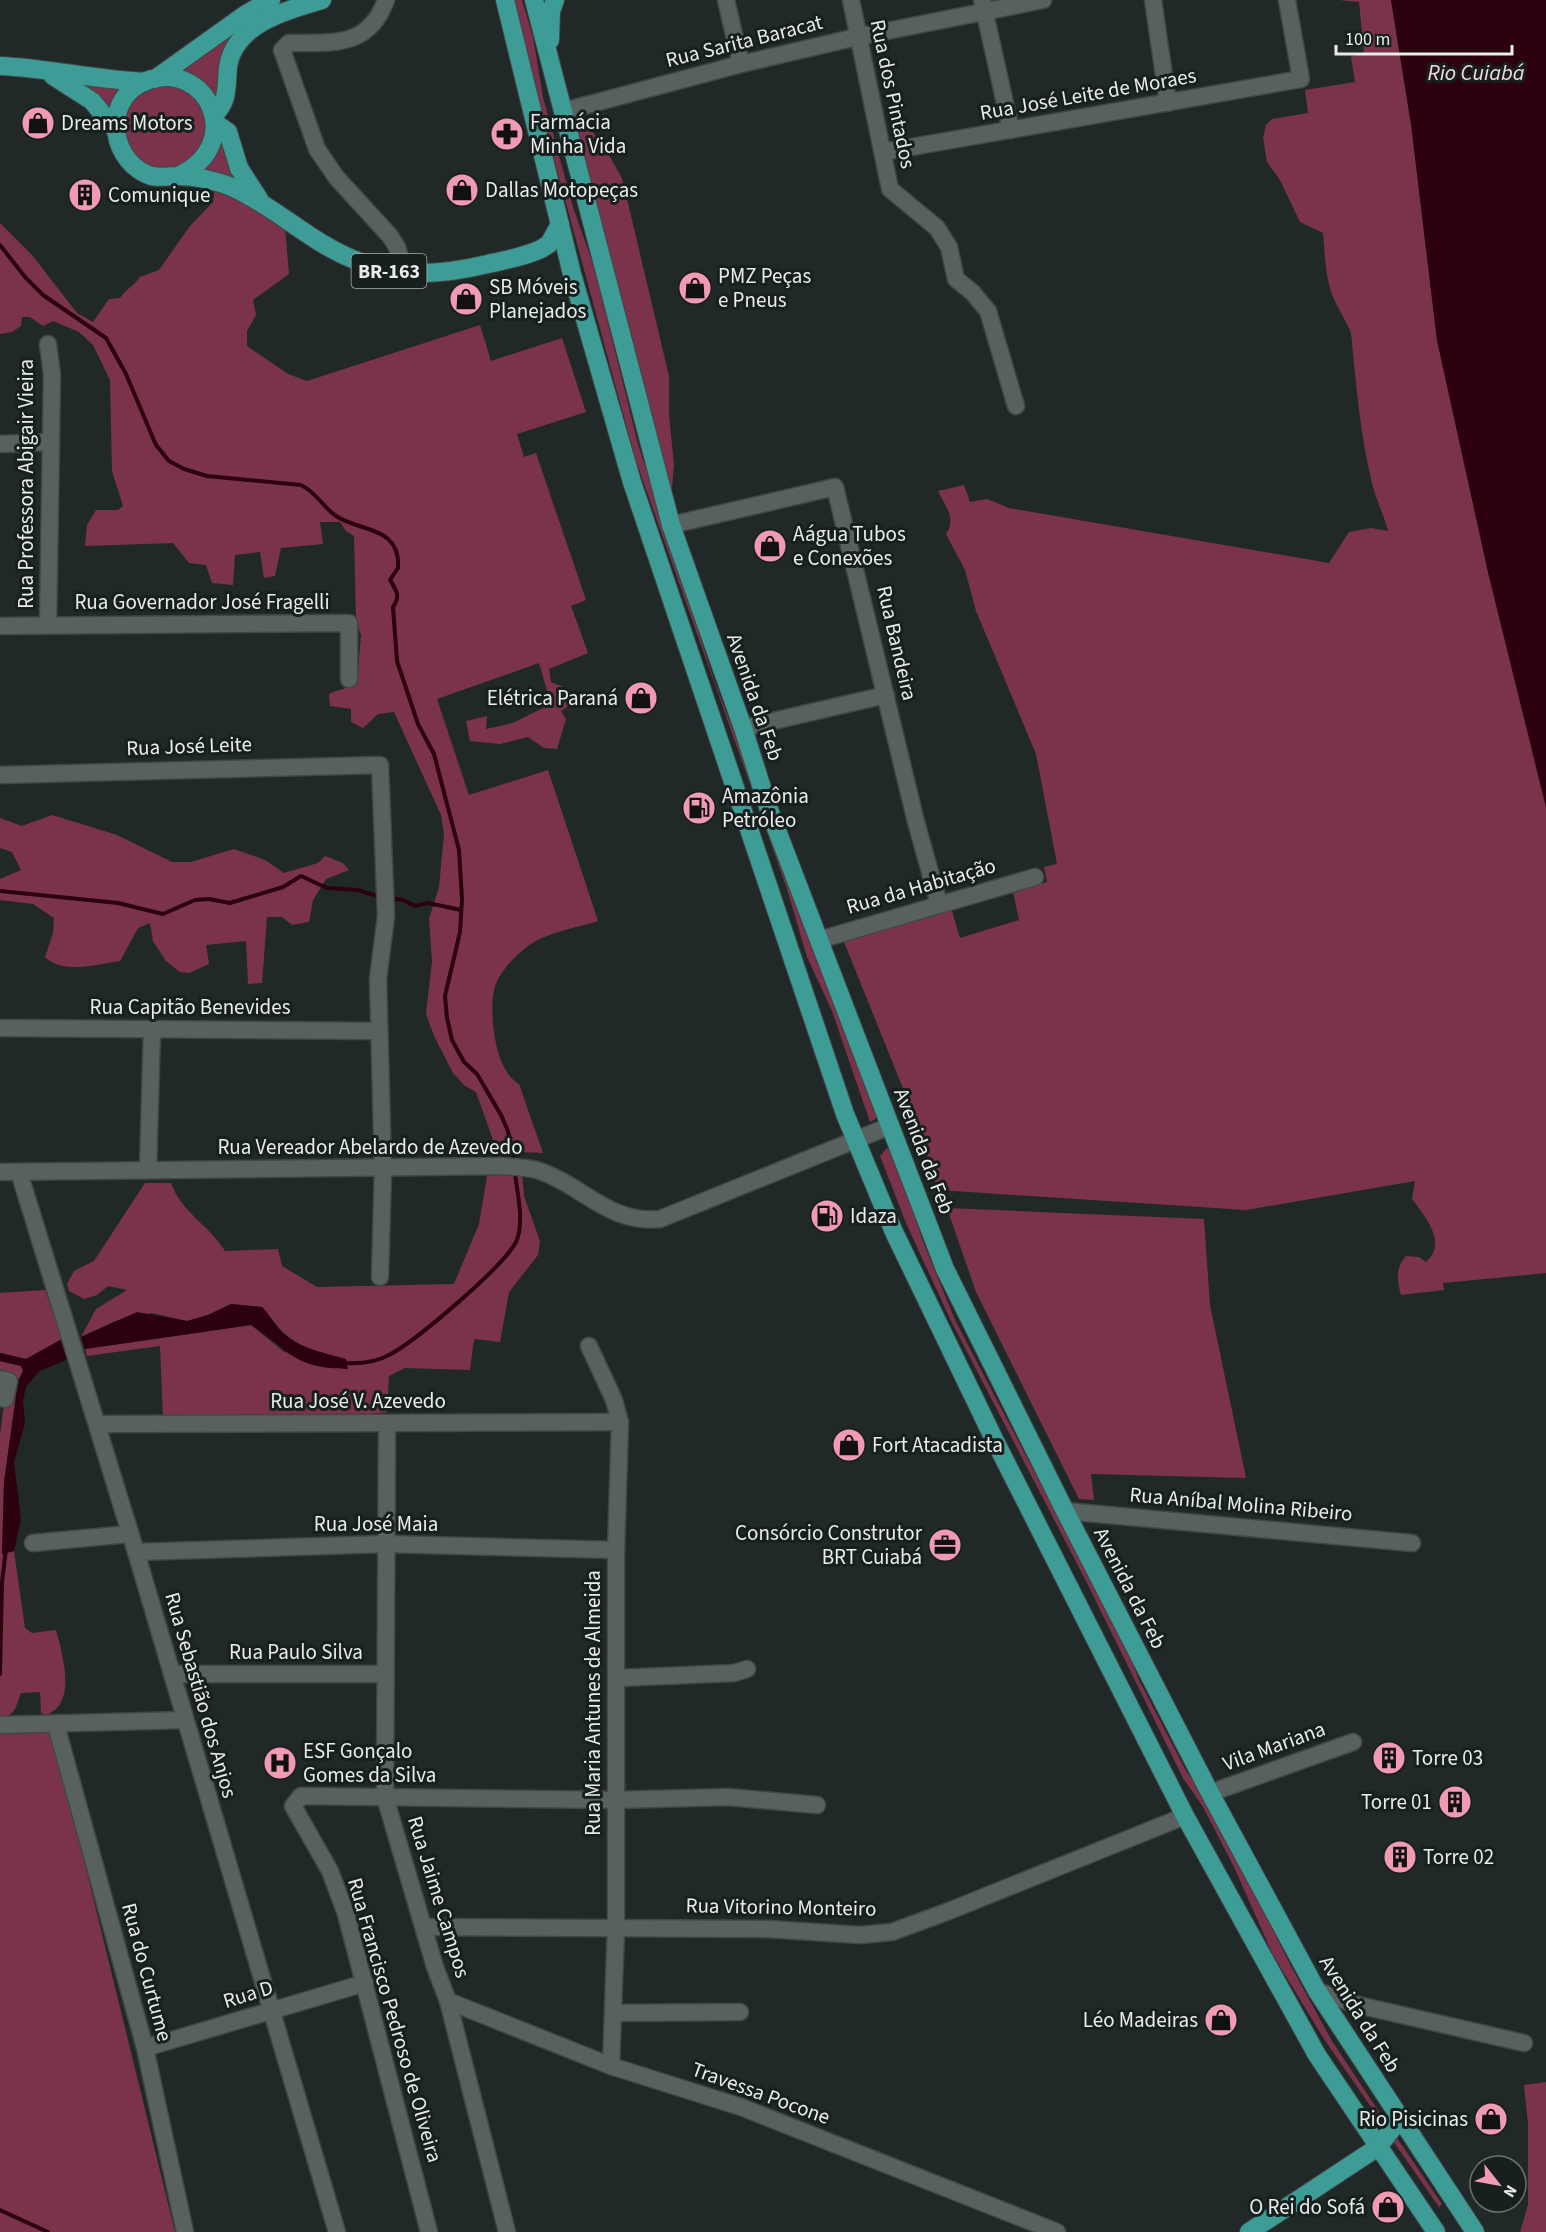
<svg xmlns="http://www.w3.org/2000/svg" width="1546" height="2232" viewBox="0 0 1546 2232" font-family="'Source Sans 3',sans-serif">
<rect width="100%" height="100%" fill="#212928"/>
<g fill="#7b334b">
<polygon points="511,0 522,0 533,37 543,97 573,207 594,267 638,444 714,680 880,1116 870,1122 832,1011 807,957 787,889 635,458"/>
<path d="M 1339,0 L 1391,0 L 1411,124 L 1437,340 L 1488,572 L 1546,807 L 1546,1273 L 1443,1283 L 1444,1290 L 1401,1295 C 1397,1281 1395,1268 1406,1256 L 1419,1257 L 1426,1262 C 1448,1243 1425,1216 1412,1199 L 1415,1181 L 1246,1210 L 938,1190 L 915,1118 L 844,942 L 951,908 L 960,938 L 1019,920 L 1013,892 L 1047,882 L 1044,867 L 1057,864 L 1036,754 L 976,611 L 965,570 L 946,534 C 957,518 945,506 938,491 L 964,485 L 970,502 L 987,499 L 1009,508 L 1329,563 L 1349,532 L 1371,528 L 1388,531 C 1384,515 1376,500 1372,483 C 1360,434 1356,383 1351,333 C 1346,320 1339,311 1334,299 C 1325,279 1325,254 1323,233 L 1300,222 L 1280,180 L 1267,162 L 1263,138 L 1266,125 L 1272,119 L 1308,113 L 1305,90 L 1355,82 L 1351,57 L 1364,52 L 1359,2 Z"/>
<polygon points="235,29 222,53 217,99 178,70"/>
<polygon points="62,75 126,82 108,113"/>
<circle cx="165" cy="127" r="42"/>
<polygon points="584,122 602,143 622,178 669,376 669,414 674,465 672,488 669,493 577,129"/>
<polygon points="221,135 237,181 204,172 202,167"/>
<path d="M 215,187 L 236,196 L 285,227 L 289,274 L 253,300 L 256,315 L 247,331 L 247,346 L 288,374 L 307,381 L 480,325 L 491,361 L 562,338 L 586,412 L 517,434 L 524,457 L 536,453 L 586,600 L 571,606 L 588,653 L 549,669 L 551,682 L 563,687 L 570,705 L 561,711 L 566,719 L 557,749 L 544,748 L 528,737 L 500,744 L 470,741 L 466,721 L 487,716 L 486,729 L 513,723 L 551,704 L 539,663 L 437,699 L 469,795 L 548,770 L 598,921 C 576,928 547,932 528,946 C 515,955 497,975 494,990 C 489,1015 495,1071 519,1084 L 543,1153 L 497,1151 L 476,1092 L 465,1086 L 453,1073 L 434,1036 L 426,1014 L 432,961 L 429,919 L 439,887 L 444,834 L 441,815 L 394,712 L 378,714 L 363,728 L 351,722 L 351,709 L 330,706 L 329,694 C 339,689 347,689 357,683 L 361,635 L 356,621 L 354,536 L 346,531 L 340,522 L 320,522 L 323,544 L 281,548 L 275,576 L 264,578 L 260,552 L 235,555 L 233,585 L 212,583 L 206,565 L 189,563 L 173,543 L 85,546 L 87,525 L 96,510 L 118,510 L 123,506 L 112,471 L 110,380 L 93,345 L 79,332 L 53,321 L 43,326 L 30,317 L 22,317 L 21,326 L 12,332 L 0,334 L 0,223 L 32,255 L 77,313 L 93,322 L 109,299 L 120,298 C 126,289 134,286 140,277 L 159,270 L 190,226 L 213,202 Z"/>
<path d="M 52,815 L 117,835 L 172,862 L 191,862 L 234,849 L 265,860 L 284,873 L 318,863 L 325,856 L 343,863 L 349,870 L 326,879 L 313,900 L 309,922 L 292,925 L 282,917 L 267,917 L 262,983 L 248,984 L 246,941 L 206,945 L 209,964 L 189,973 L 180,972 L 166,961 L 153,941 L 150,923 L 138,928 L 120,961 C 97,964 64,975 45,957 L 53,933 L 54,918 L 33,904 L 0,900 L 0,879 L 21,870 L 12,852 L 0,848 L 0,818 L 22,826 Z"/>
<polygon points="887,1148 894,1153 922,1239 955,1320 1129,1653 1139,1680 1185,1769 1210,1806 1292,1968 1332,2041 1387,2124 1385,2127 1324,2039 1273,1955 1234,1867 1203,1807 1183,1778 1087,1583 951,1321 906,1223 880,1156"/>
<path d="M 522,1172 L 524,1196 L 540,1241 L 538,1255 L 509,1292 L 500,1342 L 474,1339 L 470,1370 L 405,1368 L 389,1376 L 387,1412 L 354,1416 L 163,1418 L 160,1346 L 87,1356 L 85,1349 L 251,1325 L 284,1352 L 346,1359 C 324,1353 301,1349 284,1333 C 276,1326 270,1315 262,1307 L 231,1304 L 208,1315 L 187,1321 L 152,1313 L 115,1321 L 81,1337 L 96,1309 L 127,1290 L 108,1286 L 97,1295 L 84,1299 L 69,1291 L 67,1284 L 74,1271 L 94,1261 L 145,1183 L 171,1183 C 181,1212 209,1225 225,1251 L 278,1249 L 282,1266 L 317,1287 L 454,1284 L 479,1224 L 487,1176 Z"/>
<polygon points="947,1208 1204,1219 1210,1305 1246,1478 1091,1474 1094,1500 1079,1499 976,1292"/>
<polygon points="45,1290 62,1339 26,1359 0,1353 0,1293"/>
<path d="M 0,1361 L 21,1366 L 23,1371 L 18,1381 L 4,1482 L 2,1554 L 14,1551 L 25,1628 L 32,1633 L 56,1630 C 62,1653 78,1704 46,1715 L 41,1713 L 40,1692 L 21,1693 C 16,1705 16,1717 0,1717 L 0,1435 L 8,1373 L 0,1369 Z"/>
<polygon points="0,1730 52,1730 175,2232 0,2232"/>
<polygon points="1546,2082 1546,2232 1520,2232 1528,2205 1528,2124 1524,2085"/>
<polygon points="1397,2138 1442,2204 1439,2207 1393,2141"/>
</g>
<g fill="#2c0011">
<polygon points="1391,0 1546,0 1546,807 1488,572 1437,340 1411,124"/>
<path d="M 231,1304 L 262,1307 C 270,1315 275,1326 283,1333 C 301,1349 324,1353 346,1359 L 348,1369 C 292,1368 292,1352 251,1325 L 85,1349 L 81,1337 L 137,1312 L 187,1321 L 208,1315 Z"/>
<polygon points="62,1339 68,1359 38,1372 26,1387 23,1400 25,1423 14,1462 21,1520 14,1551 2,1554 4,1482 18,1381 23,1371 21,1366 0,1361 0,1353 26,1359"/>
</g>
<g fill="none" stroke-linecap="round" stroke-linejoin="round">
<g stroke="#2c0011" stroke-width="4">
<path d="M 0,245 L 25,277 L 43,295 L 106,338 L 126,374 L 156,445 L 169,461 L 184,469 L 207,476 L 301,485 C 316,492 323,507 336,516 C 360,532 401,526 398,568 L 390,580 C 396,590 401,596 393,607 L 397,661 L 418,724 L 434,754 L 459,850 L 462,899 L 460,932 L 445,996 L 447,1018 L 452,1040 L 464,1062 L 477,1074 L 501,1115 L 508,1131 L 514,1163"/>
<polyline points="0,891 118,903 163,914 195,900 209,899 230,903 283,887 301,876 327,888 358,890 380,897"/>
<polyline points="390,898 403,900 415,906 428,903 461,910"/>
<path d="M 344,1363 C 359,1364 376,1362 389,1355 C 416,1341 503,1267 516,1242 C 525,1222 517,1193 515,1173"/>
<polyline points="0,1674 2,1582 6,1549"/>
<polyline points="0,2210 48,2232"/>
</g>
<defs>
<g id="minor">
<path d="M 386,0 C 368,49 332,42 289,43 L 282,50 L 317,149 L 336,177 L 390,236 L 397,247 L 405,274"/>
<polyline points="726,0 741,64"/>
<polyline points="851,0 890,189 937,228 949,247 956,279 973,293 988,311 1016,406"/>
<polyline points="982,0 1011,130"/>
<polyline points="1153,0 1168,103"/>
<polyline points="564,111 741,64 857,37 1043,0"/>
<polyline points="883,152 1301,79 1287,0"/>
<polyline points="0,444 51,442"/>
<polyline points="671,525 835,487 916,822 939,904"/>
<polyline points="48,625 52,375 48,344"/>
<polyline points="0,626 349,623 349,679"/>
<polyline points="743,728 886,695"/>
<polyline points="0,775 380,765 386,916 378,979 383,1169 380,1277"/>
<polyline points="819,940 1035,877"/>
<polyline points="0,1028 379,1031"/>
<polyline points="148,1170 152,1030"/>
<path d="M 0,1172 L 500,1166 C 512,1167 525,1167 537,1170 C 583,1185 608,1224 660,1219 L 890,1126"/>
<polyline points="19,1172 136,1552 337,2232"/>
<polyline points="589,1346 614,1400 620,1422 616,1550 616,1927 611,2066"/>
<polyline points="0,1379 9,1381 5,1399"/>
<polyline points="97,1424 620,1422"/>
<polyline points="387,1424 385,1797 435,1967 448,2001 507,2232"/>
<polyline points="1065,1511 1412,1543"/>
<polyline points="33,1543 129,1534"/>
<polyline points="136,1552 385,1544 616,1550"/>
<polyline points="172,1674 384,1674"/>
<polyline points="618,1678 734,1673 747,1669"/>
<polyline points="0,1725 184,1720"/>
<polyline points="56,1725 145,2048 185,2232"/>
<polyline points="1210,1793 1353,1742"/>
<polyline points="425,1927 768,1929 860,1935 892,1932 949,1911 1185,1816"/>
<polyline points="1317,1991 1354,2004 1524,2043"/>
<polyline points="448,2001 611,2066 741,2107 1057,2232"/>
<polyline points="614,2013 740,2012"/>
<polyline points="145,2048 365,1983"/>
<polyline points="429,2232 346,1914 330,1871 293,1806 301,1796 615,1800 728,1797 817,1805"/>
</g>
<g id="major">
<polyline points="505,0 572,274 632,482 845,1114 894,1232 993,1437 1185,1816 1317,2055 1436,2232"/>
<polyline points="534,0 671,525 743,728 768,807 945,1269 1065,1511 1210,1793 1317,1991 1475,2232"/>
<polyline points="550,40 551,11 555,0"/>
<path d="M 0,66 C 49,68 96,80 145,82"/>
<polyline points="53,76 92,101 115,129"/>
<polyline points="155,79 246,14 271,0"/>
<path d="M 214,115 C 229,101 226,86 228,67 C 234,24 287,10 322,0"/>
<polyline points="215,123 228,132 239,168 259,199"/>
<path d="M 178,176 C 247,145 208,58 146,81 C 104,97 108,156 146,174 C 156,179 166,176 177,176 C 195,176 218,181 234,188 C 266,203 293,226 323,244 C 380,278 425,279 488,264 C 506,260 524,257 541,249 L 549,244 L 560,224"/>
<polyline points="1249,2232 1378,2147 1399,2120"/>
</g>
</defs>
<use href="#minor" stroke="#404746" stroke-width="19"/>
<use href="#major" stroke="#404746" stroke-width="20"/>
<use href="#minor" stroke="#586160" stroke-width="16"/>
<use href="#major" stroke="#3e9c96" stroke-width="18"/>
</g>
<defs>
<symbol id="shop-disc" viewBox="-11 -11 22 22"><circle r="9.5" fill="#f19ab3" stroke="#181f1f"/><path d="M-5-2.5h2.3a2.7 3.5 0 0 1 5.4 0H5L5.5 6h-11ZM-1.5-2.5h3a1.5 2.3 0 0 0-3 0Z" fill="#111"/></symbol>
<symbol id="pharmacy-disc" viewBox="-11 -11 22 22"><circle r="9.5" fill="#f19ab3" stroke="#181f1f"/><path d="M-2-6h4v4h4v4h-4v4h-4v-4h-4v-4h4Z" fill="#111"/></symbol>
<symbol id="building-disc" viewBox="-11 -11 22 22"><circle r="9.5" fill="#f19ab3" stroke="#181f1f"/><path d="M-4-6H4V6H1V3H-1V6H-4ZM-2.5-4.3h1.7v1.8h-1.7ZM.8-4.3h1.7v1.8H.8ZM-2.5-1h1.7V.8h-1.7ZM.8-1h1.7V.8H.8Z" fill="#111"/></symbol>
<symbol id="fuel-disc" viewBox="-11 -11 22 22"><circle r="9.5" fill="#f19ab3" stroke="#181f1f"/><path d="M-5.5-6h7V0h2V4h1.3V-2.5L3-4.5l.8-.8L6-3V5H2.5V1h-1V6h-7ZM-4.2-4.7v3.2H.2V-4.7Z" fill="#111"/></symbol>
<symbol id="office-disc" viewBox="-11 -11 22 22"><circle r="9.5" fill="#f19ab3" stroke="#181f1f"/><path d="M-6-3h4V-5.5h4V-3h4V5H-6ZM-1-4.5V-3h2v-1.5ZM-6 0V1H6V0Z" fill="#111"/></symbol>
<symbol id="hospital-disc" viewBox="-11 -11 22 22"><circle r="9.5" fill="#f19ab3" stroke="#181f1f"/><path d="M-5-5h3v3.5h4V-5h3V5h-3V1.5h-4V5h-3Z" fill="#111"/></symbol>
</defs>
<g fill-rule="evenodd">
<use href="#shop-disc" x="19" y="104" width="38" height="38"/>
<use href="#pharmacy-disc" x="488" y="115" width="38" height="38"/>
<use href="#shop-disc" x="443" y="171" width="38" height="38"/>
<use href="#building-disc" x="66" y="176" width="38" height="38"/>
<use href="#shop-disc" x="676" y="269" width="38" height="38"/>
<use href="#shop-disc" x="447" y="280" width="38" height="38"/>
<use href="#shop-disc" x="751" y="527" width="38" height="38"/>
<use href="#shop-disc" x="622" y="679" width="38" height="38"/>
<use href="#fuel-disc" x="680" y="789" width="38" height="38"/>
<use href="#fuel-disc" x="808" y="1197" width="38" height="38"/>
<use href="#shop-disc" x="830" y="1426" width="38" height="38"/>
<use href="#office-disc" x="926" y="1526" width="38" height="38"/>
<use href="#building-disc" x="1370" y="1739" width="38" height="38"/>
<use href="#hospital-disc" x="261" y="1744" width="38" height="38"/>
<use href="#building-disc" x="1436" y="1783" width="38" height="38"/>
<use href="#building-disc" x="1381" y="1838" width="38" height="38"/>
<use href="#shop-disc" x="1202" y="2001" width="38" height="38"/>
<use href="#shop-disc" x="1472" y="2100" width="38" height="38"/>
<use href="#shop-disc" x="1369" y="2188" width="38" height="38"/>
</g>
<g text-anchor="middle" stroke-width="6" stroke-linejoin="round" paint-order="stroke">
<rect fill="#181f1f" stroke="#aaafae" stroke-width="1.5" x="351.5" y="254" width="75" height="34" rx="4.5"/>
<g font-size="20" font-weight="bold" fill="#e8edec">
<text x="389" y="278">BR-163</text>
</g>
<g font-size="21" fill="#e8edec" stroke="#181f1f">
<text transform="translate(744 41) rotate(-14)" y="7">Rua Sarita Baracat</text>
<text transform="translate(893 94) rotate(78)" y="7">Rua dos Pintados</text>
<text transform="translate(1088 94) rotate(-10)" y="7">Rua José Leite de Moraes</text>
<text transform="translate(26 484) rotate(-90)" y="7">Rua Professora Abigair Vieira</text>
<text x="202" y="609">Rua Governador José Fragelli</text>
<text transform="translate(897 643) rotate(77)" y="7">Rua Bandeira</text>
<text transform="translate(755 697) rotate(71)" y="7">Avenida da Feb</text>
<text transform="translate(189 746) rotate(-2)" y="7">Rua José Leite</text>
<text transform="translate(921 886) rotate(-16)" y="7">Rua da Habitação</text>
<text x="190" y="1014">Rua Capitão Benevides</text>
<text x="370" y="1154">Rua Vereador Abelardo de Azevedo</text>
<text transform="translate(924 1151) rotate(69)" y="7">Avenida da Feb</text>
<text x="358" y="1408">Rua José V. Azevedo</text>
<text transform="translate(1241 1504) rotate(5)" y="7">Rua Aníbal Molina Ribeiro</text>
<text x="376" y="1531">Rua José Maia</text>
<text transform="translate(1130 1588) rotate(63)" y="7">Avenida da Feb</text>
<text x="296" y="1659">Rua Paulo Silva</text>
<text transform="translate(201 1695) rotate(74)" y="7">Rua Sebastião dos Anjos</text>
<text transform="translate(593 1703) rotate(-90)" y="7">Rua Maria Antunes de Almeida</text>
<text transform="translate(1274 1746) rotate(-20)" y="7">Vila Mariana</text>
<text transform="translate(439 1897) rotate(73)" y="7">Rua Jaime Campos</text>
<text transform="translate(781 1907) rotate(1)" y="7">Rua Vitorino Monteiro</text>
<text transform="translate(147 1972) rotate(75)" y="7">Rua do Curtume</text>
<text transform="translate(248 1994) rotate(-17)" y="7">Rua D</text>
<text transform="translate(1360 2014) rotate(58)" y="7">Avenida da Feb</text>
<text transform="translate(395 2020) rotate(74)" y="7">Rua Francisco Pedroso de Oliveira</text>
<text transform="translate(761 2093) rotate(20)" y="7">Travessa Pocone</text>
</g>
<g font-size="21" fill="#e8edec" stroke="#181f1f" text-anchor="start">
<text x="530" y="129">Farmácia<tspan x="530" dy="24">Minha Vida</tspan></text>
<text x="61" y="130">Dreams Motors</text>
<text x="485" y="197">Dallas Motopeças</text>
<text x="108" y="202">Comunique</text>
<text x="718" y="283">PMZ Peças<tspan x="718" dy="24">e Pneus</tspan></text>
<text x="489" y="294">SB Móveis<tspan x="489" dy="24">Planejados</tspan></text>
<text x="793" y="541">Aágua Tubos<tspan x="793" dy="24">e Conexões</tspan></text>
<text x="618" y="705" text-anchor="end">Elétrica Paraná</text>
<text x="722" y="803">Amazônia<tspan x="722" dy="24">Petróleo</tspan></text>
<text x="850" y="1223">Idaza</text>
<text x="872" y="1452">Fort Atacadista</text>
<text x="922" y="1540" text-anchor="end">Consórcio Construtor<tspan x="922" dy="24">BRT Cuiabá</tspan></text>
<text x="303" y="1758">ESF Gonçalo<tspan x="303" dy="24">Gomes da Silva</tspan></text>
<text x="1412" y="1765">Torre 03</text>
<text x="1432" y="1809" text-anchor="end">Torre 01</text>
<text x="1423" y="1864">Torre 02</text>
<text x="1198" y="2027" text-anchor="end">Léo Madeiras</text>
<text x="1468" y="2126" text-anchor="end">Rio Pisicinas</text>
<text x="1365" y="2214" text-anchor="end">O Rei do Sofá</text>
</g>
<g font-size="22" font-style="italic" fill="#f4d9df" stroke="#181f1f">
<text x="1476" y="80">Rio Cuiabá</text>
</g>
</g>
<g transform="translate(1498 2184) rotate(121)"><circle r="28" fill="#181f1f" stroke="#6b7171" stroke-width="1.5"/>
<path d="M0-4.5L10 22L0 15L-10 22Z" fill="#f19ab3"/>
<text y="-9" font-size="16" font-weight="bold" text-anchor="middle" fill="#e8edec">N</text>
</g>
<path d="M1336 45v9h176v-9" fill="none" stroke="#e8edec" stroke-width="3"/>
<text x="1345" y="45" font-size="18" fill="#e8edec" stroke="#181f1f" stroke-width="4.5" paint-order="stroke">100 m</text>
</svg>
